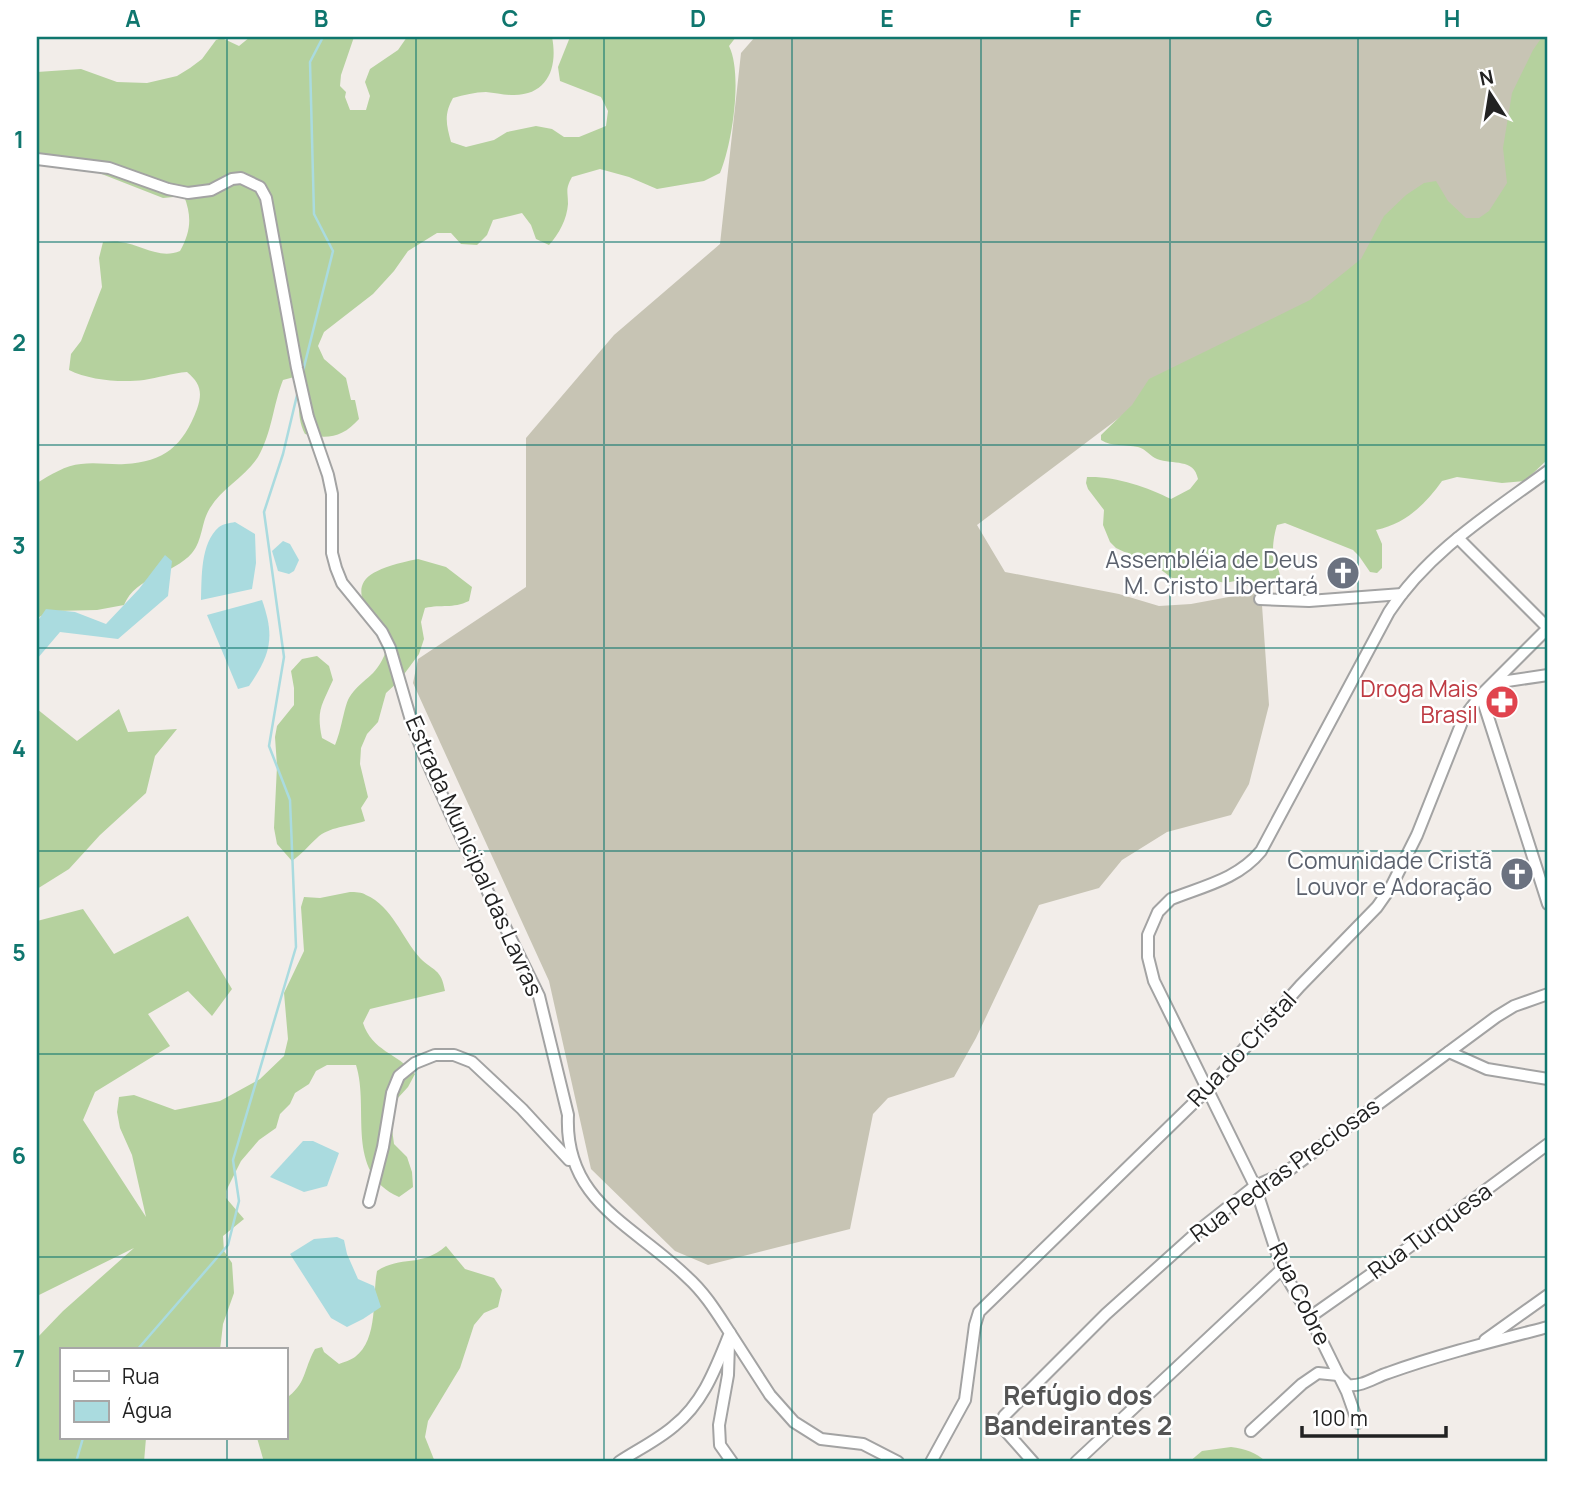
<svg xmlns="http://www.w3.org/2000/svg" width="1585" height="1499" viewBox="0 0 1585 1499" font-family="Manrope,sans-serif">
<rect width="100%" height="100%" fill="#f2ede9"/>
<polygon fill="#c7c4b4" points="755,37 1548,37 1509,205 1386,265 1168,381 977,525 1005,572 1119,594 1159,606 1191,604 1261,591 1269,705 1249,784 1231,815 1167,832 1122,860 1099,888 1039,905 976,1038 954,1077 888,1098 873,1114 850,1229 708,1265 675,1251 591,1169 549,981 413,683 418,659 526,587 526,438 614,335 720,244 741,53"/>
<g fill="#b5d19e">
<path d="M 250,37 L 354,37 L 341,75 L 340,86 L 346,92 L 345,97 L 350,110 L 366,110 L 370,96 L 365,82 L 370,69 L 398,50 L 407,37 L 552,37 C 558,67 548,95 514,95 C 504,95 495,93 486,92 C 475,92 464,95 453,98 C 444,114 446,124 451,142 L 466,147 L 494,140 L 507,132 L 536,126 L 552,129 L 564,137 L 579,137 L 606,126 L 608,111 L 601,97 L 560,81 L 558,67 L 570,37 L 736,37 L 729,46 C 743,74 732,145 720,173 L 704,181 L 657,189 L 629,177 L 600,169 L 572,177 C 565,190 568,190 568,204 C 567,219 559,234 549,245 L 536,239 L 531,225 L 522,213 L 493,220 L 487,235 L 477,245 L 461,244 L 451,233 L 437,233 L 408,251 L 394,271 L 373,294 L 324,332 L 318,346 L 324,359 L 346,378 L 351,400 L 355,400 L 359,419 C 343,437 328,440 305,434 C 295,415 301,396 298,376 L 283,380 C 273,405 272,433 258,457 C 245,477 222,488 210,508 C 201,522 203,540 192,553 C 173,575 136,576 124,605 L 97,610 L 53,611 L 39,617 L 37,623 L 37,483 C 50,475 66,465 81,464 C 96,462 111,465 125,464 C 164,462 183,446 197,409 C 203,392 200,383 187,372 C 172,373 158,378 144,380 C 120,383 89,380 69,370 L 71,354 L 81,341 L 102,287 L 99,258 L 103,242 C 109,242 115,241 120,242 C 141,244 159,260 180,251 C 191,231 192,217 184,196 L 163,198 L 71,162 L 37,157 L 37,72 L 81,69 L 117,82 L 147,83 L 177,76 L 190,68 L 202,59 L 216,40 L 222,38 L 239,46 Z"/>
<path d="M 1542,37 L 1548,37 L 1548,459 L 1525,481 L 1502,483 L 1457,477 L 1442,481 C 1425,505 1405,524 1376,530 L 1382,544 L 1382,568 L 1377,573 L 1370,572 L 1359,556 L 1353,550 L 1285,523 L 1277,525 C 1274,535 1271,551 1275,561 C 1277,568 1280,570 1280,578 L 1254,588 L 1235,581 L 1225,583 L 1204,578 L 1172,578 L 1160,569 L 1116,548 L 1110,542 L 1103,525 L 1104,510 L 1088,489 L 1086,483 L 1087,477 C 1115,476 1147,487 1171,499 L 1190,489 L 1198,479 C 1194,458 1173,465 1157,459 C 1150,456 1146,449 1138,447 C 1125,444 1112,447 1101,440 L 1101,435 L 1132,405 L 1149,379 L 1310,300 L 1361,259 L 1384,216 L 1406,195 L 1424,183 L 1436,181 L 1448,201 L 1466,218 L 1479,218 L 1489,211 L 1507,183 L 1503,148 L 1512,93 L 1533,50 Z"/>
<path d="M 418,559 L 446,567 L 472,587 L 469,601 C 452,609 442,604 425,608 L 421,622 L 424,639 L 419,654 L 399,681 L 386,693 L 378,722 L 367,734 L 361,748 L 360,764 L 368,797 L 361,808 L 365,821 C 350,826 328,827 317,838 C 308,846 302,854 292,861 L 277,844 L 274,828 L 277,766 L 275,737 L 277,726 L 294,705 L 294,688 L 291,671 L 302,659 L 317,656 L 329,666 L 333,680 C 322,705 316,710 322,738 L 335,745 C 341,732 344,707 349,698 C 361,678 376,679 386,651 C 357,592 339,575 418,559 Z"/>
<polygon points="37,709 77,741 119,709 128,732 177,729 155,756 146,793 100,835 69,869 37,889"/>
<path d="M 350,892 C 355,892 362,892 366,895 C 392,906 402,938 420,958 C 434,972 441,968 445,991 L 370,1009 L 363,1023 C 372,1051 397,1053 415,1074 L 408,1087 L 397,1099 L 390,1114 L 394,1144 L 407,1157 L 412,1172 L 413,1187 L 399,1197 C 344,1172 370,1109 356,1065 L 327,1065 L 316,1071 L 309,1084 L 295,1093 L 290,1104 L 280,1114 L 276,1128 L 259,1140 L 241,1161 L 226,1191 L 226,1198 L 244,1219 L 223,1236 L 224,1251 L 232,1263 L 234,1293 L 223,1324 L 220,1350 L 61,1350 L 61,1438 L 146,1438 L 144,1462 L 37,1462 L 37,1338 L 63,1311 L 134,1248 L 37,1296 L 37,921 L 83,909 L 114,954 L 188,916 L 232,989 L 212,1016 L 188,991 L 148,1014 L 170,1046 L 95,1092 L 83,1120 L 146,1217 L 132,1155 L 120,1128 L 117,1112 L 119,1097 L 134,1095 L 175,1110 L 220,1101 L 260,1079 L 284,1056 L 288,1039 L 284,993 L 304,951 L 301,907 L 304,897 L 320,898 Z"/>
<path d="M 446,1246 L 465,1269 L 494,1278 L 502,1290 L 498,1307 L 484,1313 L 474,1325 L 460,1368 L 428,1421 L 425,1437 L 435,1462 L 264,1462 L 257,1438 L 285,1438 L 285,1399 C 307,1384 303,1370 315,1349 L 322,1347 L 324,1352 L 339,1364 C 344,1362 351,1360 355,1357 C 379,1339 372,1296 377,1271 C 401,1255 421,1268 446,1246 Z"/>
<path d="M 1231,1447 C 1245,1449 1256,1452 1266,1462 L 1189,1462 L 1202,1451 Z"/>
</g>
<g fill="#aadbdf">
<path d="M 235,522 L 255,534 L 256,563 L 252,589 L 201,600 C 202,577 200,544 219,527 C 223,524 230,523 235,522 Z"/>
<polygon points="283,541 290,544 299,560 294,571 289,574 278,571 272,551"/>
<polygon points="165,555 172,561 168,596 118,639 60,632 37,659 37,622 46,609 75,612 106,624 139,589"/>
<path d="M 262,600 C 275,637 271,654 249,686 L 238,689 L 207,615 Z"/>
<polygon points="303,1141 313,1141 339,1153 327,1186 304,1192 270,1177"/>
<polygon points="337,1237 344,1240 347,1254 358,1279 374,1286 381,1307 363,1319 347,1327 331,1318 290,1254 314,1239"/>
</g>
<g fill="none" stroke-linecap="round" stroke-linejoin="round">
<g stroke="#aadbdf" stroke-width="2.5">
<polyline points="303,371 333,251 314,214 310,62 323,37"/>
<polyline points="137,1350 228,1245 239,1201 233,1160 296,947 290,800 269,746 284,657 264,512 283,454 298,391"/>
<polyline points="76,1462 83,1438"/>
</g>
<defs>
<g id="minor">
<path d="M 37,159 L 109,168 L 168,189 L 188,193 L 211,190 L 232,179 L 241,178 L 260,187 L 266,198 L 297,368 L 308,417 L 328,475 L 332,494 L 332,553 L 336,568 L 342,583 L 382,632 L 390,648 L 413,727 L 424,755 L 461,837 L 539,996 L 568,1115 C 564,1202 634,1225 687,1277 C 705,1293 717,1313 730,1333 C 716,1367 704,1402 674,1426 C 658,1440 637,1450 619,1462"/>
<polyline points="1458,538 1548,628"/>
<polyline points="1260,599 1309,601 1402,594"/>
<polyline points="1494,683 1548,675"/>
<polyline points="1481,695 1548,904"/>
<polyline points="1449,1052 1487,1069 1548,1079"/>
<polyline points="369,1202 383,1147 392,1093 399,1076 415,1063 435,1055 454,1055 472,1062 522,1109 569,1160"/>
<polyline points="1310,1317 1401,1253 1548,1144"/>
<polyline points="730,1333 770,1395 794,1422 821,1439 863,1444 898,1462"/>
<polyline points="1485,1340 1548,1295"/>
<polyline points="729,1343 728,1375 719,1425 720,1445 732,1462"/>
<path d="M 1358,1423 L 1347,1392 L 1310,1317 L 1282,1269 L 1255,1186 L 1154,981 L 1148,957 L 1148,935 L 1158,912 L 1171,899 C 1204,886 1238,879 1261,851 L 1389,612 C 1429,551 1491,513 1548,471"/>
<path d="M 1251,1431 L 1302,1384 L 1318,1373 L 1338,1375 L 1348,1385 C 1362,1387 1375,1377 1388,1373 C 1441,1354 1494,1341 1548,1327"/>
<polyline points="931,1462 965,1400 975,1325 979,1312 1209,1088 1300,986 1377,907 1391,887 1417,835 1464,717 1481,695 1548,628"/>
<polyline points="1033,1462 1003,1428 1004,1416 1106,1314 1203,1227 1255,1186 1285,1173 1496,1017 1514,1006 1548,994"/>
<polyline points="1076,1462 1282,1269"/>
</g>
</defs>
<use href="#minor" stroke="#a3a3a3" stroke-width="14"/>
<use href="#minor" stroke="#fff" stroke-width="10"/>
</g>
<path fill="none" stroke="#0f766e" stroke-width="2" stroke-opacity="0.55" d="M 227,37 L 227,1350M 416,37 L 416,1462M 604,37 L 604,1462M 792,37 L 792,1462M 981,37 L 981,1462M 1170,37 L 1170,1462M 1358,37 L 1358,1462M 37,242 L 1548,242M 37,445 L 1548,445M 37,648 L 1548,648M 37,851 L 1548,851M 37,1054 L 1548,1054M 37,1257 L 1548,1257M 227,1438 L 227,1462"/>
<defs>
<symbol id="church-disc" viewBox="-11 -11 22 22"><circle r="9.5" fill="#6b7280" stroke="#fff"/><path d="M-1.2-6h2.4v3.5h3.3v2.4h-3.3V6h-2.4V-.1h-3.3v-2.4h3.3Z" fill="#fff"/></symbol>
<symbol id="pharmacy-disc" viewBox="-11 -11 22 22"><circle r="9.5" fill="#e0444e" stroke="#fff"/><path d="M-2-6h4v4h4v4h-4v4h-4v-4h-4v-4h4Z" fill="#fff"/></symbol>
</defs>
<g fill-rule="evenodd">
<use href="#church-disc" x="1324" y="554" width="38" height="38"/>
<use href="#pharmacy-disc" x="1483" y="683" width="38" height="38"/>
<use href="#church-disc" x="1498" y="855" width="38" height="38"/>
</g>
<g text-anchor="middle" stroke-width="5" stroke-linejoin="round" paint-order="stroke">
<g font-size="23" fill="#5b616d" stroke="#fff" text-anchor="end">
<text x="1318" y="568">Assembléia de Deus<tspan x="1318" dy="26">M. Cristo Libertará</tspan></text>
<text x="1492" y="869">Comunidade Cristã<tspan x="1492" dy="26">Louvor e Adoração</tspan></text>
</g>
<g font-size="23" fill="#be3a42" stroke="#fff" text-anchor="end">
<text x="1478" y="697">Droga Mais<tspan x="1478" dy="26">Brasil</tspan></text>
</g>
<g font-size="23" fill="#222" stroke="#fff">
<text transform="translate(474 856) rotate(66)" y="8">Estrada Municipal das Lavras</text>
<text transform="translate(1242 1049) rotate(-47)" y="8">Rua do Cristal</text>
<text transform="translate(1285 1170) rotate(-36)" y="8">Rua Pedras Preciosas</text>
<text transform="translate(1430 1231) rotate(-36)" y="8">Rua Turquesa</text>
<text transform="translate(1300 1294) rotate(64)" y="8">Rua Cobre</text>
</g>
<g font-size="26" font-weight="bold" fill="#555" stroke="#fff">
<text x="1078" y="1405">Refúgio dos<tspan x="1078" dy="30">Bandeirantes 2</tspan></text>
</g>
</g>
<rect width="1585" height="1499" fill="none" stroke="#ffffff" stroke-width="77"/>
<rect x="60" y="1348" width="228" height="91" fill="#ffffff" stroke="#a7a7a7" stroke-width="2"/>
<rect x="74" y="1371" width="35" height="10" fill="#ffffff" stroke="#a7a7a7" stroke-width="2"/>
<text x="122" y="1384" font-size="21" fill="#222222">Rua</text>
<rect x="74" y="1401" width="35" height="21" fill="#aadbdf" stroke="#a7a7a7" stroke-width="2"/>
<text x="122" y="1418" font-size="21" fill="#222222">Água</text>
<g transform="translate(1490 94) rotate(348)" stroke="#ffffff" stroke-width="5" paint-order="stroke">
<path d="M0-5L12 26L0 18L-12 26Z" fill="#222222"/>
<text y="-10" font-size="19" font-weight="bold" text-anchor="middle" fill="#222222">N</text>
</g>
<path d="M1302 1426v10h144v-10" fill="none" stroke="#222222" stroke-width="3.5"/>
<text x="1312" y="1426" font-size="21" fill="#222222" stroke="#ffffff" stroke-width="5" paint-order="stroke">100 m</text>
<rect x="38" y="38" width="1508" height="1422" fill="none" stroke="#0f766e" stroke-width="2.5"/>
<g font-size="23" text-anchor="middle" font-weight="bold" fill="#0f766e">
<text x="133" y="27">A</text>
<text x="321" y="27">B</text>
<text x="510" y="27">C</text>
<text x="698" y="27">D</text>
<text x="887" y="27">E</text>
<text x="1075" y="27">F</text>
<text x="1264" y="27">G</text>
<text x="1452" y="27">H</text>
<text x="19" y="148">1</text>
<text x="19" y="351">2</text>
<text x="19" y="554">3</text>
<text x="19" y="757">4</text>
<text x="19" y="961">5</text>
<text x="19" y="1164">6</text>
<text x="19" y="1367">7</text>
</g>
</svg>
